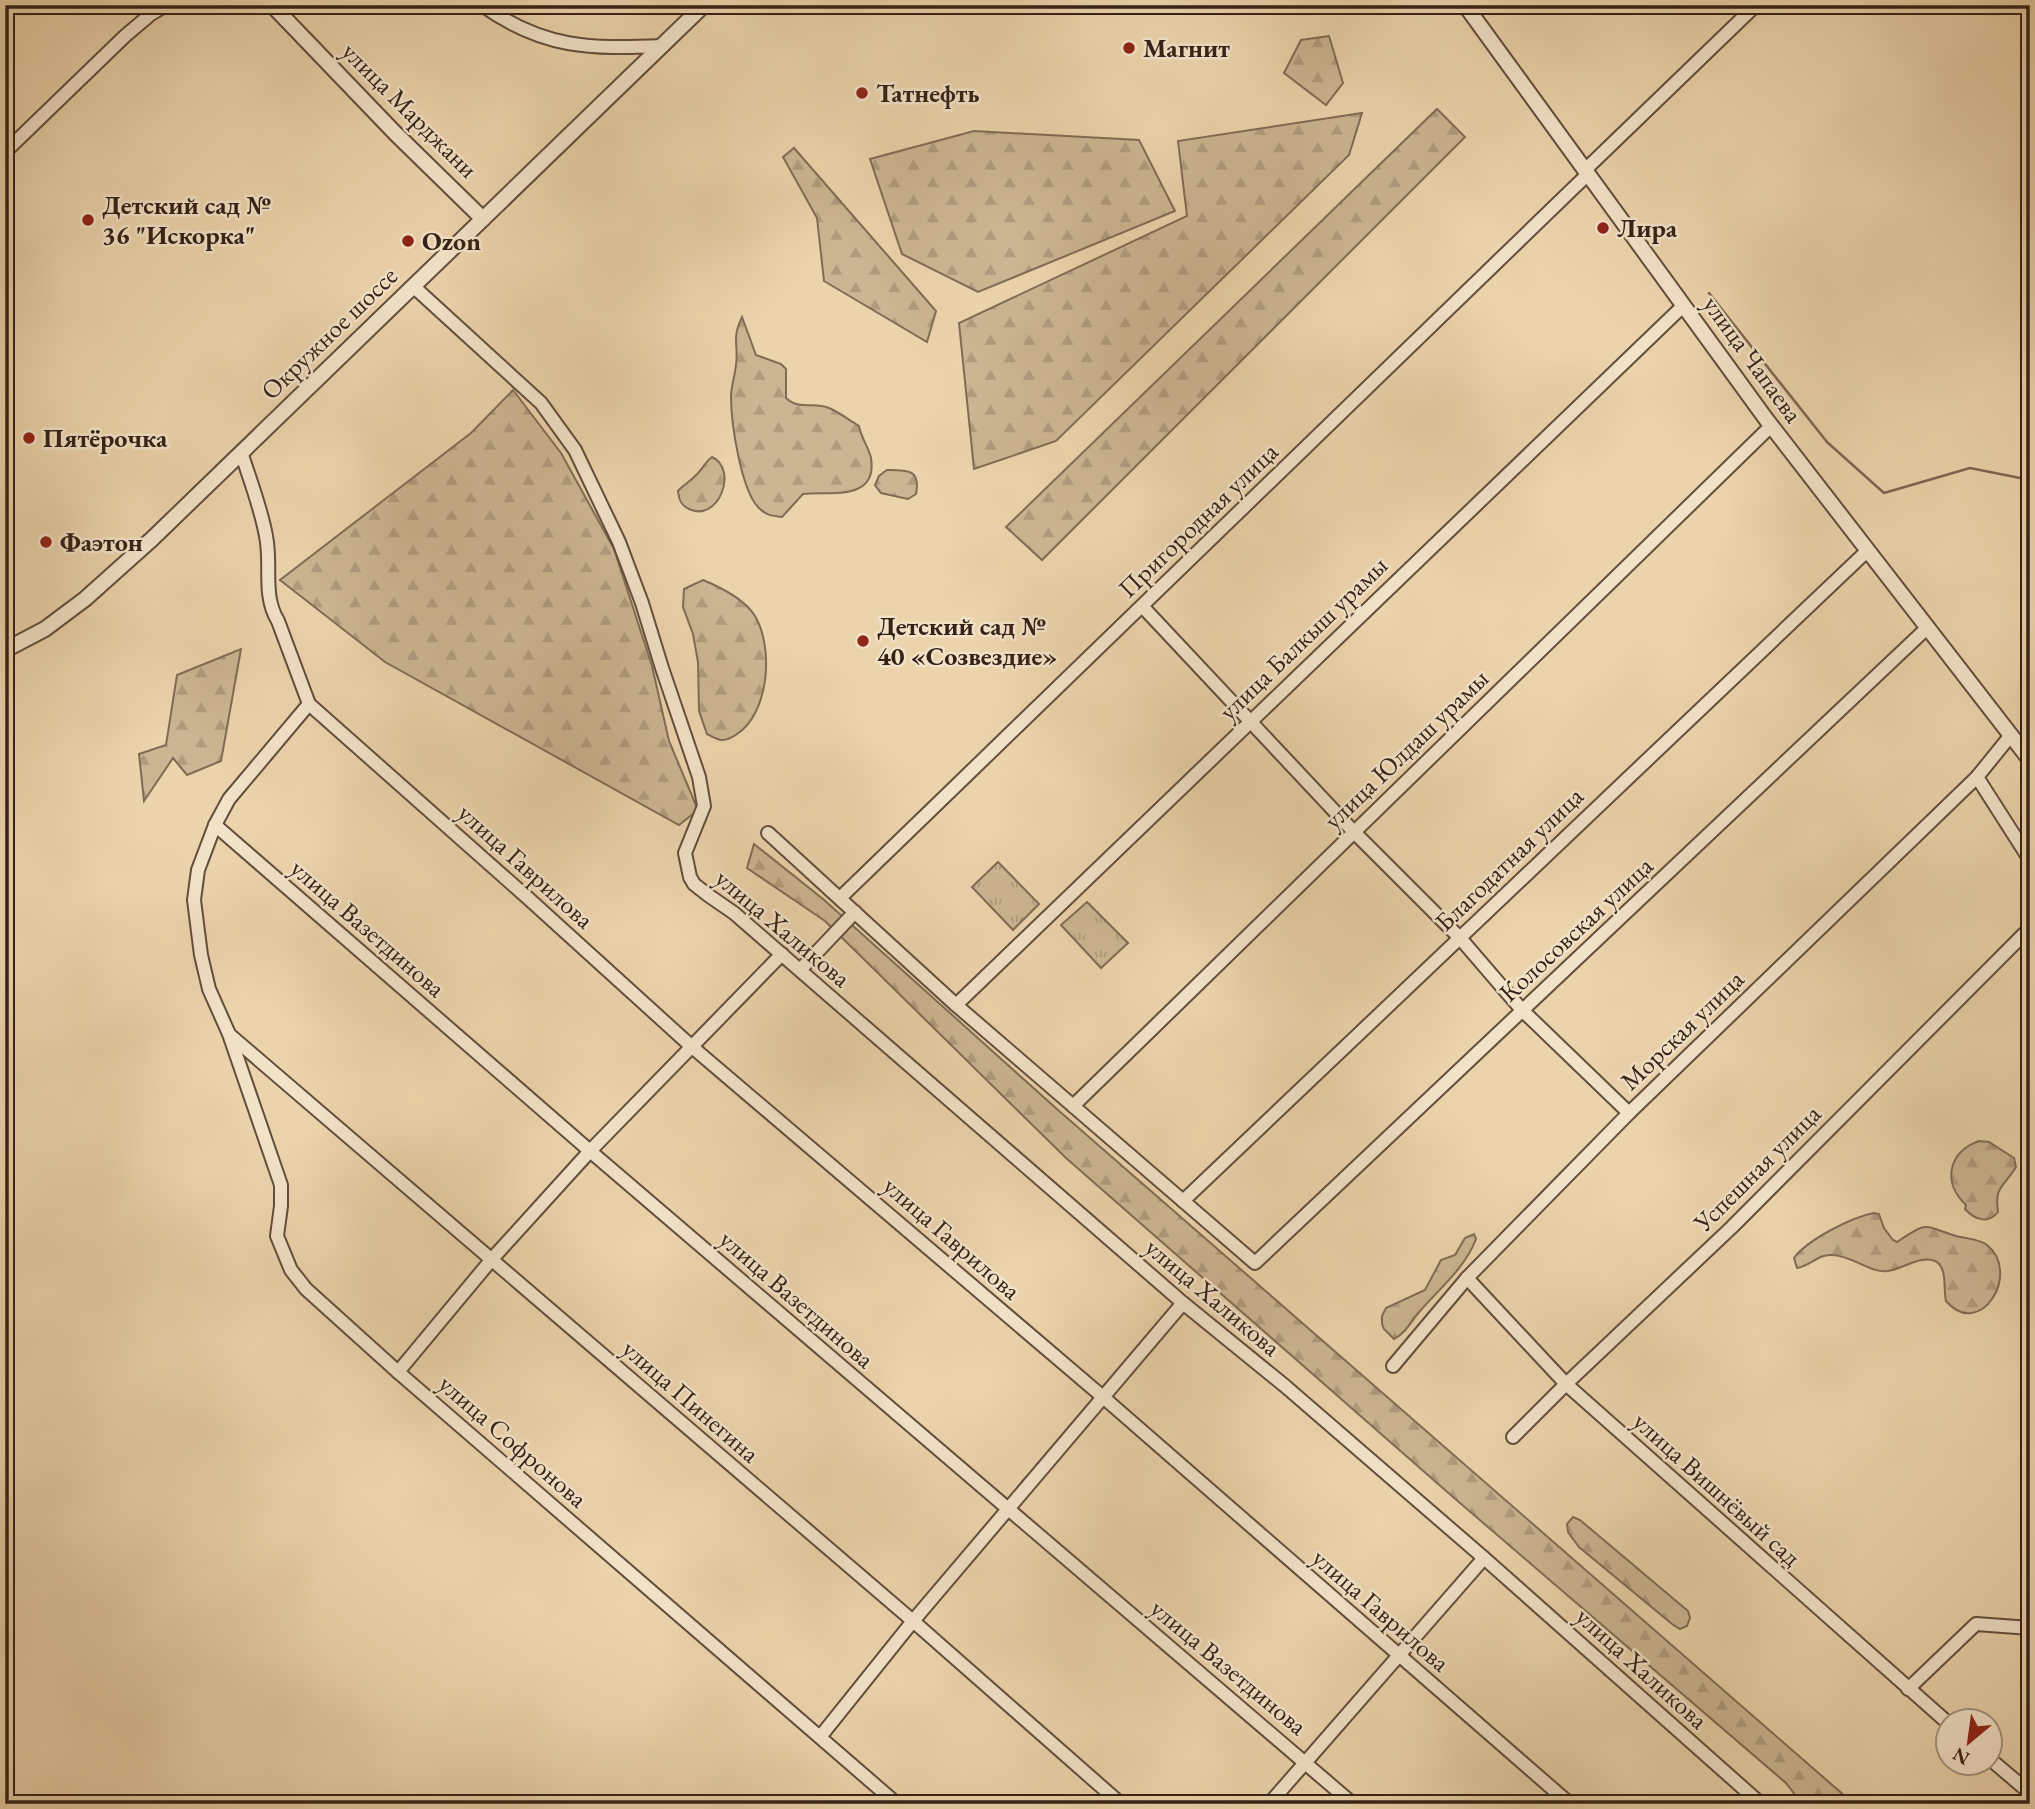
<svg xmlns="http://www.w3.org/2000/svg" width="2035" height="1809" viewBox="0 0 2035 1809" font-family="'EB Garamond',serif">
<defs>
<pattern id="grass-tufts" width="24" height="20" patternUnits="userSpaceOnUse" patternTransform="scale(1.75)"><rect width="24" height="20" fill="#ccb592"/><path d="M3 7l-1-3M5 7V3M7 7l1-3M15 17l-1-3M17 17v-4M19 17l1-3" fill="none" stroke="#b09b7d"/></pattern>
<pattern id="forest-firs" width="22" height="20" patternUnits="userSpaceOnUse" patternTransform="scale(1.75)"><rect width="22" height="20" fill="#ccb592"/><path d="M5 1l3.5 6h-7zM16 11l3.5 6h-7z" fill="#b09b7d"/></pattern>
</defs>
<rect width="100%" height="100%" fill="#ebd3ab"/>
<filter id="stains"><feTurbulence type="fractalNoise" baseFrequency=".00286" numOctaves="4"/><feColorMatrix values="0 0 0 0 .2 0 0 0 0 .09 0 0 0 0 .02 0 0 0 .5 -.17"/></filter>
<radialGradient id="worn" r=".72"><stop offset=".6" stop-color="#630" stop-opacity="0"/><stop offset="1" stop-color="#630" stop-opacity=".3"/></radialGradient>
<g fill="url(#grass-tufts)" stroke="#806c54" stroke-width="2">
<polygon points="998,862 1039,904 1013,930 972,887"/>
<polygon points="1087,902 1128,943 1101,968 1061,925"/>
</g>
<g fill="url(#forest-firs)" stroke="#806c54" stroke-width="2">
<polygon points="1329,36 1343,83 1326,105 1284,73 1301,40"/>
<polygon points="1437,109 1465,137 1042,560 1006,527"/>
<polygon points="1362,113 1349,155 1056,441 974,469 959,323 1187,216 1178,141"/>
<polygon points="974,131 1139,140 1175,211 978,292 902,254 870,159"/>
<polygon points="794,148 936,311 927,342 824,281 817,218 783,157"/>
<path d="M 742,317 L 756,355 L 781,364 L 786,369 L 786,398 C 800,411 814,401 829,408 C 839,412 849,420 859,426 C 861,438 869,448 871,458 C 878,502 829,491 803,494 L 782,517 C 772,516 765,515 758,507 C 741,489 731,423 731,397 C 731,386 735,376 736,365 C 739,345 731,340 742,317 Z"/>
<polygon points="513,390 561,453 614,549 652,666 669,741 698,810 679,825 385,662 280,580 471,433"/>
<path d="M 712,457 C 739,470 718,523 689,509 C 681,505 679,500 678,491 C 684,484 690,482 696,475 C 702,470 705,462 712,457 Z"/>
<path d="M 887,470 C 907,470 921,469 916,494 L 908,499 L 881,493 L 875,485 L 879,476 Z"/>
<path d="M 703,580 C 720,587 745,600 755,616 C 774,648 769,713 737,734 C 733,737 727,740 722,740 C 717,740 711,736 707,734 L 699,711 L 698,662 L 693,634 L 683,607 L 684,589 Z"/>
<polygon points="241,649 221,761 187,775 173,758 144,801 139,754 166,745 177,675"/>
<polygon points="754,844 823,899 1058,1110 1854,1804 1802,1804 1786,1783 1453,1497 1066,1158 825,921 747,868"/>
<path d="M 1979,1141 L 1989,1142 L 2014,1158 L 2016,1167 C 2004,1187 1994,1186 1998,1212 C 1988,1225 1974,1219 1965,1209 L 1966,1205 C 1942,1183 1948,1152 1979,1141 Z"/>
<path d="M 1874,1213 L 1879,1214 L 1884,1228 L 1893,1240 L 1897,1242 C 1929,1221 1921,1225 1956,1236 C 1966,1239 1978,1238 1987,1245 C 2022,1273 1980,1341 1946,1301 C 1943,1290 1948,1267 1935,1261 C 1921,1255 1902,1269 1888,1271 C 1872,1274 1851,1255 1832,1255 C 1818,1254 1810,1266 1797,1268 L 1794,1258 C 1807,1240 1852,1217 1874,1213 Z"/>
<path d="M 1474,1234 L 1476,1239 C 1465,1268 1440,1288 1420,1311 C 1411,1321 1407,1332 1394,1339 L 1384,1329 L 1382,1324 L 1382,1316 L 1386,1308 L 1425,1290 L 1441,1260 L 1455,1255 L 1465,1238 Z"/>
<polygon points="1573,1517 1580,1520 1688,1611 1690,1618 1687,1626 1680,1629 1672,1624 1579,1547 1568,1532 1567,1524"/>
</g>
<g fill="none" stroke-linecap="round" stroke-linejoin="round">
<polyline stroke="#7d6852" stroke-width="2.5" points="1709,293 1827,442 1884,493 1970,468 2030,480"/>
<defs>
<g id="minor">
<path d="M 482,5 C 543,49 591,49 662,46"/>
<polyline points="5,152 125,36 151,14 166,5"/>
<polyline points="1585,170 1756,5"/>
<polyline points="413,286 541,403 575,450 619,542 642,603 662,668 699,777 704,806 685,853 690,877 694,884 708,895 734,913 1183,1303 1285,1386 1484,1558 1761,1804"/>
<path d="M 241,452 C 250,480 261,508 266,536 C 272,565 262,595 278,621 L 309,704 L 229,799 L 215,825 L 198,870 L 194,900 L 201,955 L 209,989 L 229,1034 L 281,1185 L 281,1206 L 277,1236 L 291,1270 L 306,1289 L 398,1372 L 897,1804"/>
<polyline points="1142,606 1354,832 1460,938 1522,1010 1629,1113"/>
<polyline points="309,704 529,899 691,1046 1103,1397 1570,1804"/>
<polyline points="1977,777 2030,860"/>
<polyline points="215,825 590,1151 1353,1804"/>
<polyline points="768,833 956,1005 1255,1263 1927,628"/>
<polyline points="840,898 1588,174"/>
<polyline points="800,970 855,912"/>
<polyline points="956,1005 1683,306"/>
<polyline points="231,1036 913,1621 1121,1804"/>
<polyline points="1073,1106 1771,426"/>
<polyline points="1183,1201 1867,551"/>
<polyline points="1467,1278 1566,1384 1948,1723"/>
<polyline points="1393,1366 1467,1278 1629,1113 1977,777 2011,735"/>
<polyline points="398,1372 492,1259 590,1151 782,954"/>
<polyline points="1513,1437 1566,1384 1732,1227 2030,928"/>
<polyline points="1908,1689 1976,1624 2030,1628"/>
<polyline points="820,1737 913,1621 1183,1303"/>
<polyline points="1990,1759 2030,1793"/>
<polyline points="1269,1804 1484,1558"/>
</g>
<g id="tertiary">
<polyline points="272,5 395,133 483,219"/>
<polyline points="1465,5 1766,419 2030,760"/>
<polyline points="5,650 45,629 85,599 152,539 704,5"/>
</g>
</defs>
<use href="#minor" stroke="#624e3c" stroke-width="16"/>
<use href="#tertiary" stroke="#624e3c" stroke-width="18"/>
<use href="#minor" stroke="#f2e2c8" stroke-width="12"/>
<use href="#tertiary" stroke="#f2e2c8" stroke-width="14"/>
</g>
<g fill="#8f2418" stroke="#f2e2c8" stroke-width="2.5">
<circle cx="1129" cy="48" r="7"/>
<circle cx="862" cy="93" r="7"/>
<circle cx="88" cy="220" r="7"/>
<circle cx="1603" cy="228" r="7"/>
<circle cx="408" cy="241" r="7"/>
<circle cx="29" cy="438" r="7"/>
<circle cx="46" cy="542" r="7"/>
<circle cx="863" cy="641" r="7"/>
</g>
<g text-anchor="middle" stroke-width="5" stroke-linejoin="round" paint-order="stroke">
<g font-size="26" font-weight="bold" fill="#352217" stroke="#f2e2c8" text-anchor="start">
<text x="1143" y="57">Магнит</text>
<text x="876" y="102">Татнефть</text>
<text x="102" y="214">Детский сад №<tspan x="102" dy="30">36 "Искорка"</tspan></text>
<text x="1617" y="237">Лира</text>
<text x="422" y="250">Ozon</text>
<text x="43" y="447">Пятёрочка</text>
<text x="60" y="551">Фаэтон</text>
<text x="877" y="635">Детский сад №<tspan x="877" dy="30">40 «Созвездие»</tspan></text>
</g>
<g font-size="26" fill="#352217" stroke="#f2e2c8">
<text transform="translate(410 110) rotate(45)" y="9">улица Марджани</text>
<text transform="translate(329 333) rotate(-44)" y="9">Окружное шоссе</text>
<text transform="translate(1753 359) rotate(54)" y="9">улица Чапаева</text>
<text transform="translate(1198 520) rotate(-44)" y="9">Пригородная улица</text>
<text transform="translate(1303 638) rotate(-44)" y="9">улица Балкыш урамы</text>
<text transform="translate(1406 749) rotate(-44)" y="9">улица Юлдаш урамы</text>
<text transform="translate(1509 859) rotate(-44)" y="9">Благодатная улица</text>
<text transform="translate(526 866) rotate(42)" y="9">улица Гаврилова</text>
<text transform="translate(368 928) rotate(41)" y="9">улица Вазетдинова</text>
<text transform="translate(783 928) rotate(40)" y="9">улица Халикова</text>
<text transform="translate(1576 929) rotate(-43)" y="9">Колосовская улица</text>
<text transform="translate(1682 1030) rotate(-44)" y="9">Морская улица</text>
<text transform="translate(1757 1168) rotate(-45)" y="9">Успешная улица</text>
<text transform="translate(952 1238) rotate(41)" y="9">улица Гаврилова</text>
<text transform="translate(1213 1297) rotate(40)" y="9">улица Халикова</text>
<text transform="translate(797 1299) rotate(41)" y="9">улица Вазетдинова</text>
<text transform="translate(691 1401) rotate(41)" y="9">улица Пинегина</text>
<text transform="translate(513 1441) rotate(41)" y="9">улица Софронова</text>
<text transform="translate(1717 1489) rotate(42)" y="9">улица Вишнёвый сад</text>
<text transform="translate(1381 1610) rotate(41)" y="9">улица Гаврилова</text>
<text transform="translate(1229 1667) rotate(40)" y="9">улица Вазетдинова</text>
<text transform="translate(1642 1668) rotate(42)" y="9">улица Халикова</text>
</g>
</g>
<rect width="2035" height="1809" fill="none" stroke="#ebd3ab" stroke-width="28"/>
<rect x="7" y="7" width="2021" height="1795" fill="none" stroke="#352217" stroke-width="3.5"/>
<rect x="14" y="14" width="2007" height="1781" fill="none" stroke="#352217" stroke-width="2"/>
<g transform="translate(1969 1742) rotate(209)"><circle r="33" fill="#f2e2c8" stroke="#a69581" stroke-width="2"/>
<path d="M0-5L12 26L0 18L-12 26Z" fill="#8f2418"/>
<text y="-10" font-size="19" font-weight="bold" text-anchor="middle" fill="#352217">N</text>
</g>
<rect width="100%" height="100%" filter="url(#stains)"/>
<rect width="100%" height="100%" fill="url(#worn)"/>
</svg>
